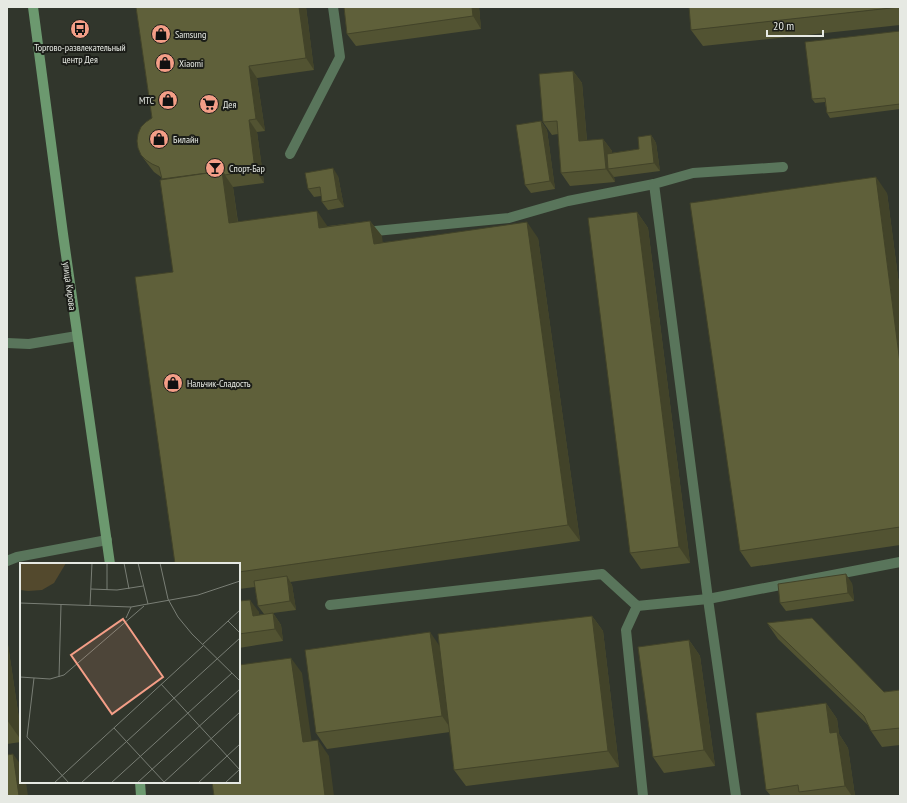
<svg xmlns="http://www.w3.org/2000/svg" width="907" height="803" viewBox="0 0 907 803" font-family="'PT Sans Narrow',sans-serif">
<rect width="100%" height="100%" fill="#31362c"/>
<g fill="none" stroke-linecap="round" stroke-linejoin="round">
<g stroke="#59755b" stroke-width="10">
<polyline points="290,154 340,57 333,7"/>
<polyline points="365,232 509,218 568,201 654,184"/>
<polyline points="7,343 29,344 77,336"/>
<polyline points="7,561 17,557 107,540"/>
<polyline points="330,605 602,574 637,606 708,599 900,562"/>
<polyline points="637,606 626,630 643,796"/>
<polyline points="736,796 708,599 654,184 693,173 783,167"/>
</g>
<g stroke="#6c996f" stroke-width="10">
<polyline points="33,7 63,234 110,564"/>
<polyline points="140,782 141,796"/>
</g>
</g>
<g fill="#525332">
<polygon points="136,7 306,7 314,70 257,78 265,131 257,132 264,183 233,187 238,222 328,226 370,221 382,236 382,242 538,238 580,541 290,582 292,585 296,610 273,613 281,625 283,641 239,648 239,601 259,612 259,615 264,614 258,606 255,587 239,589 239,564 173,272 162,179 161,177 154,172 150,167 141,155 152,118"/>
<polygon points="344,7 479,7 481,29 356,46 347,34"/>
<polygon points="900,7 900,25 703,46 691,30"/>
<polygon points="900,31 900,109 830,118 827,113 825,102 815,103 812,99"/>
<polygon points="573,71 582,83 587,141 603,139 612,151 612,153 639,149 651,135 656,143 660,171 614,177 615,182 570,186 561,173 558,134 552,135 543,122"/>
<polygon points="541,121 547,130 555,189 531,193 525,185"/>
<polygon points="338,176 344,207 328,210 322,202 321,196 314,197 308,189"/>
<polygon points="887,193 900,292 900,545 751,567 740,551"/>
<polygon points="637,212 648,228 690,563 641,569 630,553"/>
<polygon points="852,583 854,601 786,611 780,603"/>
<polygon points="592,616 603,631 619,767 466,786 454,770 450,732 327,749 316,733 439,646"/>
<polygon points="767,623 884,692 900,690 900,745 882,747 871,731 869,726 778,639"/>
<polygon points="7,638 21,732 21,742 7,744"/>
<polygon points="689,640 700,656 715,766 664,773 653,757"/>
<polygon points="826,703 837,719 839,734 848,748 855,796 771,796 766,790"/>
</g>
<g fill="#424329">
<polygon points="299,7 306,7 314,70 306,58"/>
<polygon points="472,7 479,7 481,29 473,16"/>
<polygon points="249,66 257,78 265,131 256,119"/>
<polygon points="573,71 582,83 588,154 579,141"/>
<polygon points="249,120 257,132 264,183 255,170"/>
<polygon points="541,121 547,130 555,189 550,181"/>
<polygon points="651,135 656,143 660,171 654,163"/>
<polygon points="603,139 612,151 613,168 608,169 614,177 615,182 606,169"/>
<polygon points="333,168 338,176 344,207 338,199"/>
<polygon points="222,171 233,187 240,239 229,223"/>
<polygon points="876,177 887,193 900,292 900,363"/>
<polygon points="317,211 328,227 319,228"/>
<polygon points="637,212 648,228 690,563 679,547"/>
<polygon points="370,221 382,236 385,259 374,244"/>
<polygon points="527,222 538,238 580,541 568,525"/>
<polygon points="846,574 852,583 854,601 848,593"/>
<polygon points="287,576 292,585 296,610 290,601"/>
<polygon points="250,600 259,612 261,628 253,616"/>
<polygon points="273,613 281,625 283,641 275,629"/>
<polygon points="592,616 603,631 619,767 608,751"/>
<polygon points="430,632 441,648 453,732 442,716"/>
<polygon points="7,638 21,732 21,740 7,720"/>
<polygon points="689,640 700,656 715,766 704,750"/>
<polygon points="291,658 302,673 314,758 303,742"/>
<polygon points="826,703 837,719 839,734 848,748 855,796 852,796 845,786 830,733"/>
<polygon points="318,740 329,756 334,796 325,796"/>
<polygon points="13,754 21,765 21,782 26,782 28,796 19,796"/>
</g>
<g fill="#5f603a" stroke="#424329">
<polygon points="136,7 299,7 306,58 249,66 256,119 249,120 255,170 225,175 222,171 162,179 159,167 152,164 146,160 141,155 138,148 137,141 138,134 141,127 146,122 152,118"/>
<polygon points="344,7 472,7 473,16 347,34"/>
<polygon points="689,7 900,7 691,30"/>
<polygon points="900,31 900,104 827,113 825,98 812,99 805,42"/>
<polygon points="573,71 579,141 603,139 606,169 561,173 557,121 543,122 539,74"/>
<polygon points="541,121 550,181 525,185 516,125"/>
<polygon points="651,135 654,163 608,169 607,154 639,149 638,137"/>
<polygon points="333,168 338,199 322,202 320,187 308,189 305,173"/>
<polygon points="222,171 229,223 317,211 319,228 370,221 374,244 527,222 568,525 239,572 239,564 175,564 135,277 173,272 160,180"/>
<polygon points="876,177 900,363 900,527 740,551 690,203"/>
<polygon points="637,212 679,547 630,553 588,218"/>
<polygon points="846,574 848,593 780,603 778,584"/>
<polygon points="287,576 290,601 258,606 254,581"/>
<polygon points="250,600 253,616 273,613 275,629 239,634 239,601"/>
<polygon points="592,616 608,751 454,770 438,634"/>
<polygon points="812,618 884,692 900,690 900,728 871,731 864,716 767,623"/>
<polygon points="430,632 442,716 316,733 305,650"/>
<polygon points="689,640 704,750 653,757 638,647"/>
<polygon points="291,658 303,742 318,740 325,796 214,796 212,782 239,782 239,665"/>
<polygon points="826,703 830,733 837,732 845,786 799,792 798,785 766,790 756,713"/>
<polygon points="13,754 19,796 7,796 7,755"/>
</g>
<defs>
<symbol id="bus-disc" viewBox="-11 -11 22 22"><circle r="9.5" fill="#f49e87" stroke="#1b1d18"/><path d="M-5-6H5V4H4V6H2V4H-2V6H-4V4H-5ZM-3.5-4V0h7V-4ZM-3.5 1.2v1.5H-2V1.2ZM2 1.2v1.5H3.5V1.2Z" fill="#111"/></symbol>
<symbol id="shop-disc" viewBox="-11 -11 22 22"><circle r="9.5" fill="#f49e87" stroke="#1b1d18"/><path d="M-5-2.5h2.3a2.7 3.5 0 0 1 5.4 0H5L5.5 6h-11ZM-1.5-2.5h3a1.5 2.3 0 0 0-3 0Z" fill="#111"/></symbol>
<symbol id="supermarket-disc" viewBox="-11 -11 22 22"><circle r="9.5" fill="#f49e87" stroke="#1b1d18"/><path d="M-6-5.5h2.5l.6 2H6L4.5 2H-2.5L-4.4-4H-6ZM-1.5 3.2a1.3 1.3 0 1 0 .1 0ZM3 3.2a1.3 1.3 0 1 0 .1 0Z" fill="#111"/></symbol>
<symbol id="bar-disc" viewBox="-11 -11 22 22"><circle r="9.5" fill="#f49e87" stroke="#1b1d18"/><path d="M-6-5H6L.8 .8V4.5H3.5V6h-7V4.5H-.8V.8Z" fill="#111"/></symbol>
</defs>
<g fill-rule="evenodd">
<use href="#bus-disc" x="69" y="18" width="22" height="22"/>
<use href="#shop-disc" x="150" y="23" width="22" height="22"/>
<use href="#shop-disc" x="154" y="52" width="22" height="22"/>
<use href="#shop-disc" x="157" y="89" width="22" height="22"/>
<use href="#supermarket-disc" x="198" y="93" width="22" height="22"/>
<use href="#shop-disc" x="148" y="128" width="22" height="22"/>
<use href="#bar-disc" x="204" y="157" width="22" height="22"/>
<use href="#shop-disc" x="162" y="372" width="22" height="22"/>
</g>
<g text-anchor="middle" stroke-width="4" stroke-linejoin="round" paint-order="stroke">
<g font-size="10" fill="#e6e9e3" stroke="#1b1d18" text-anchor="start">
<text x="175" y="38">Samsung</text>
<text x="80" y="51" text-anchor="middle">Торгово-развлекательный<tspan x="80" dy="12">центр Дея</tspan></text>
<text x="179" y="67">Xiaomi</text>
<text x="154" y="104" text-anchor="end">МТС</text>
<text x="223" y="108">Дея</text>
<text x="173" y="143">Билайн</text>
<text x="229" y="172">Спорт-Бар</text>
<text x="187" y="387">Нальчик-Сладость</text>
</g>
<g font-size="10" fill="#e6e9e3" stroke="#1b1d18">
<text transform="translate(70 286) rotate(82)" y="4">улица Кирова</text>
</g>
</g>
<g transform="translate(20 563)">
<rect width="220" height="220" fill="#31362c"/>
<path d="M 0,0 L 46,0 L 34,20 L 22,27 L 8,28 L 0,27 Z" fill="#53492d"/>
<path fill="none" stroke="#797e75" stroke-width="1" d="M 104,0 L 109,26M 118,0 L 128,41M 140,0 L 148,36 L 158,54 L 172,71 L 220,118M 71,26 L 97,27 L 123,23M 87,27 L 87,0M 0,40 L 111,44M 70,43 L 72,0M 106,55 L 111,44 L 178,32 L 220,18M 208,58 L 220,70M 183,81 L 220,47M 0,114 L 30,116 L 44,112 L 124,43M 39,114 L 41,42M 14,115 L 7,174 L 49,220M 141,121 L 220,207M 94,165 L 145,220M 34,220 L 183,83M 61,220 L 220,75M 91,220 L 212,110M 117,220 L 220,126M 143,220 L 220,149M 178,220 L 220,181M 205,220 L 220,206"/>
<path fill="#f49e87" fill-opacity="0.15" stroke="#f49e87" stroke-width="2" d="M 103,56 L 143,114 L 92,151 L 51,92 Z"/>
<rect width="220" height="220" fill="none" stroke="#e6e9e3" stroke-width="2"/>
</g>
<rect width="907" height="803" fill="none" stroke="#e6e9e3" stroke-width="16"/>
<path d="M767 30v6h56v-6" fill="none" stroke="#e6e9e3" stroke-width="2"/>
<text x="773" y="30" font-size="12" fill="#e6e9e3" stroke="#1b1d18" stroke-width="3" paint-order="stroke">20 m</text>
</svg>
